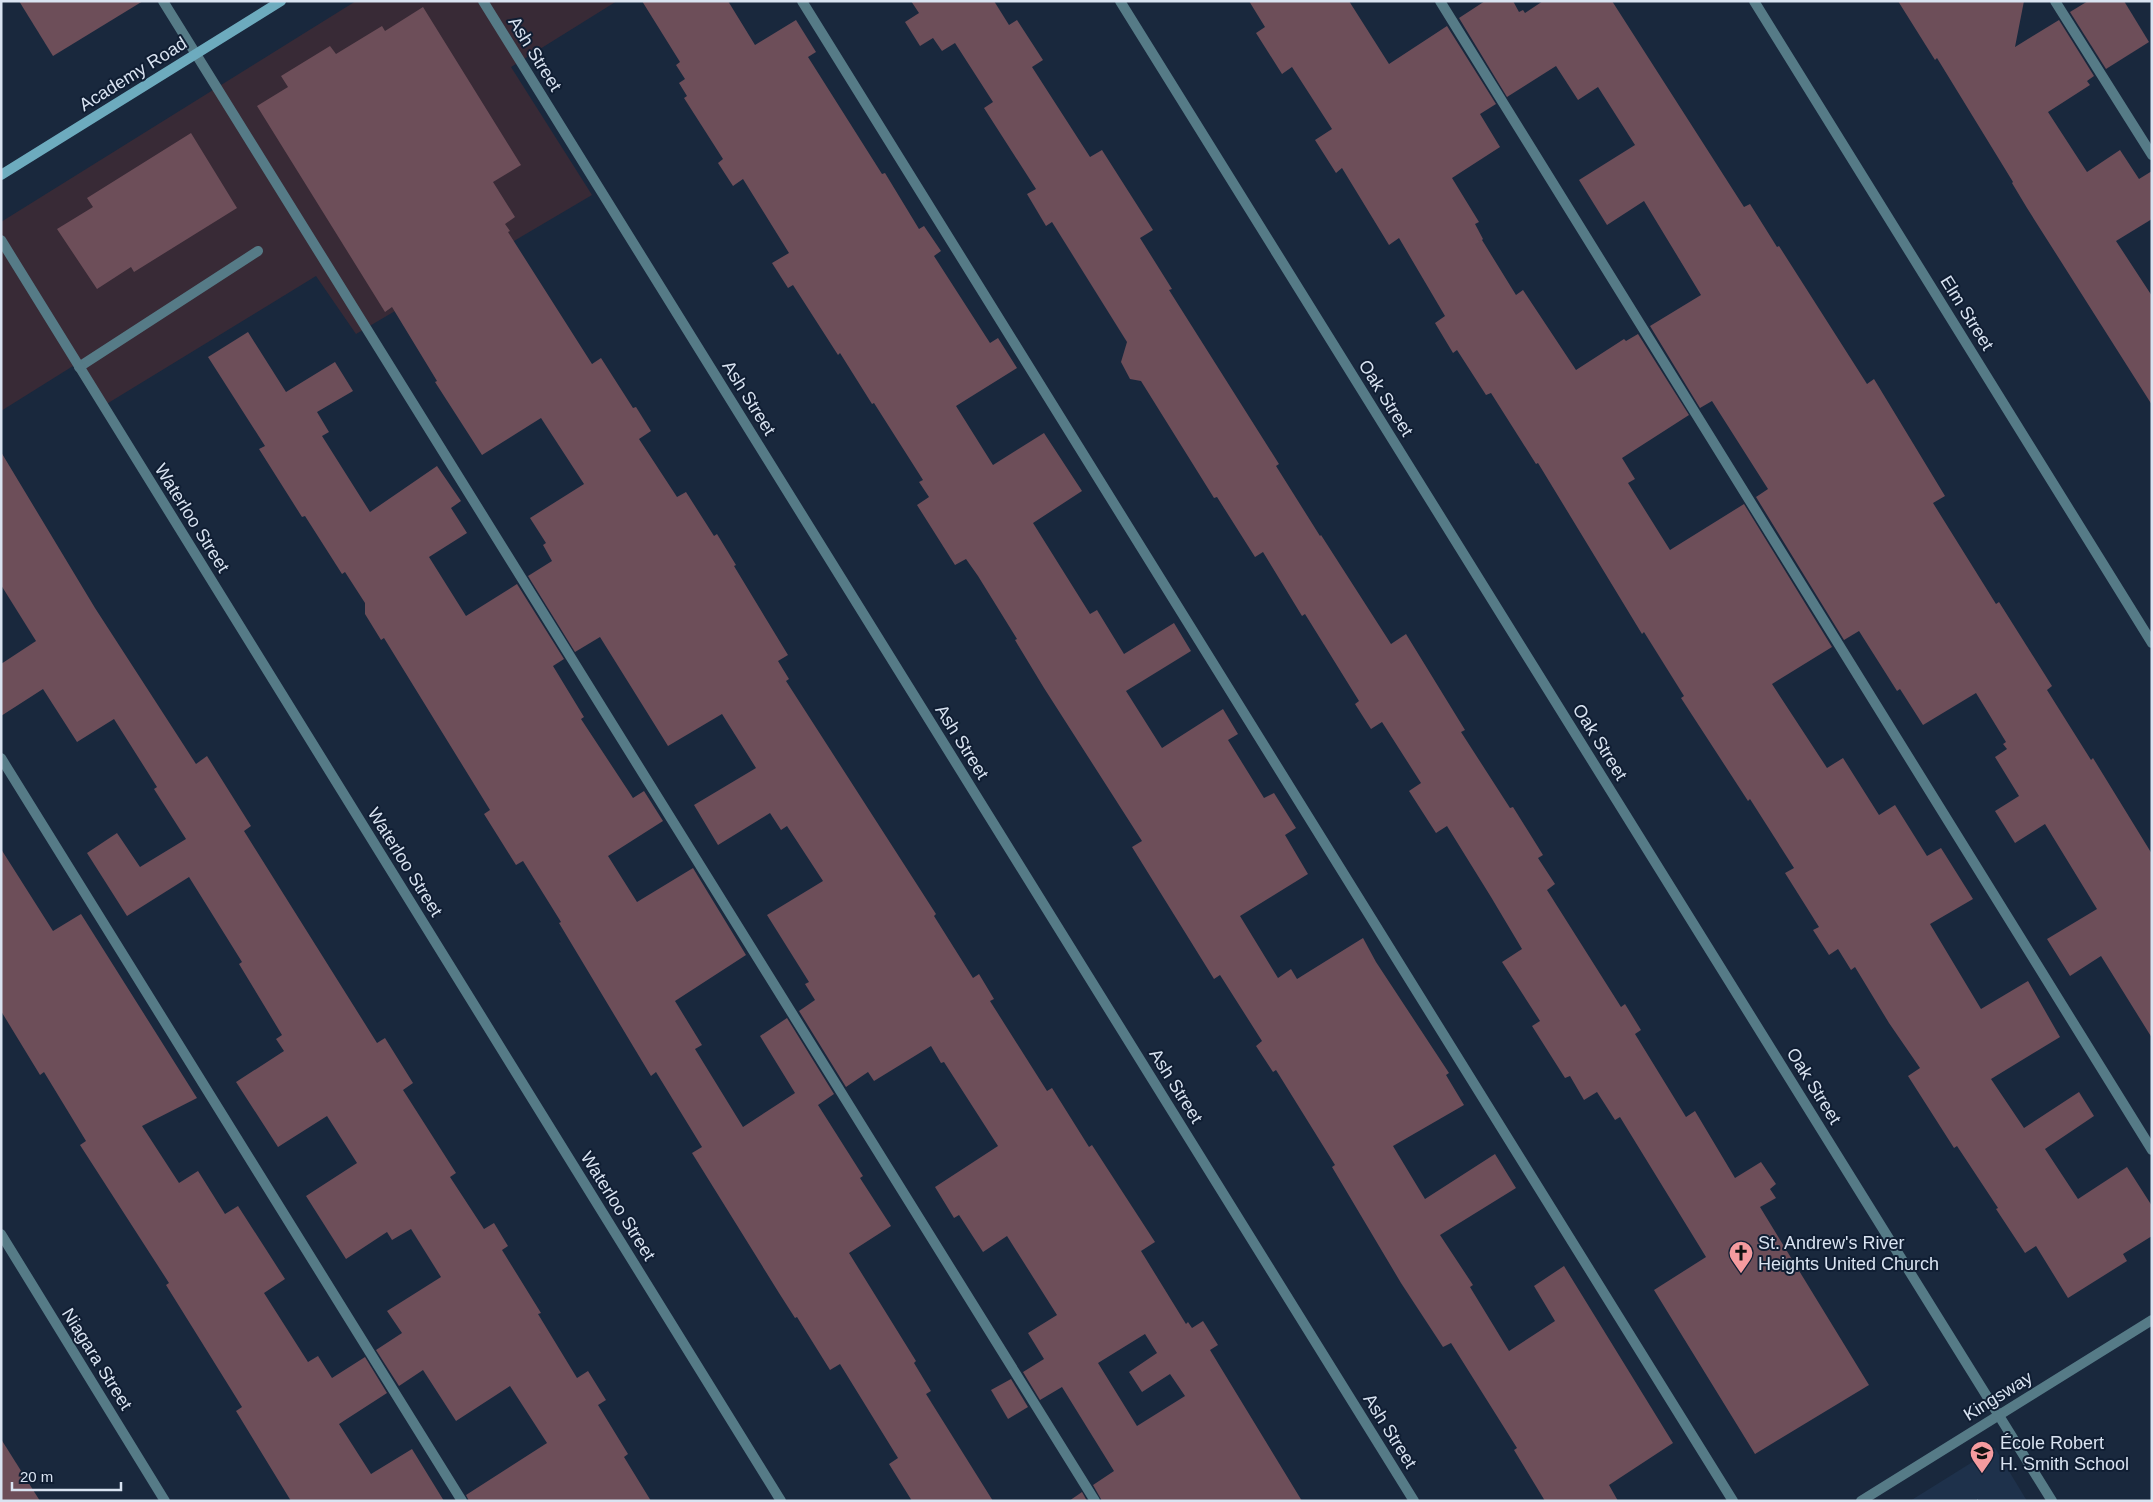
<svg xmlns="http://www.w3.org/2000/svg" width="2153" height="1502" viewBox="0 0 2153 1502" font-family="Arial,sans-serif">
<rect width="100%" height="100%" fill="#19283d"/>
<polygon fill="#382a36" points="356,1 617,1 511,67 592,195 356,334 316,276 100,408 73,366 1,411 1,222"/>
<polygon fill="#1e314b" points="1995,1448 2027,1501 1910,1501"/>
<g fill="#6d4e59" fill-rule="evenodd">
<polygon points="19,1 143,1 53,56"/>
<polygon points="642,1 728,1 755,45 796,20 816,52 808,57 882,174 885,173 919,229 924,226 941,251 934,256 990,343 998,338 1017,368 956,406 993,465 1044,433 1082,491 1033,523 1090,614 1097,610 1124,654 1174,623 1191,651 1126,691 1162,748 1223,709 1238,734 1228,740 1264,798 1274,793 1296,828 1285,835 1308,874 1240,916 1278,978 1291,969 1297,979 1363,938 1376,962 1449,1073 1446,1075 1464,1105 1393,1146 1425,1199 1495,1154 1516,1188 1440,1235 1473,1285 1470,1287 1509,1351 1555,1321 1534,1286 1564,1266 1673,1443 1609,1485 1618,1501 1545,1501 1514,1450 1517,1448 1451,1343 1443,1347 1401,1283 1332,1167 1335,1165 1276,1070 1273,1072 1256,1046 1262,1041 1220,975 1214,979 1132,847 1142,841 1044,688 1015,640 1017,639 978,576 966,559 955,565 917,505 929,497 919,482 923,480 874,403 872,404 840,353 838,355 793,285 788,288 772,263 789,253 743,179 733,186 718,163 723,159 684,98 687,96 679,83 685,79 676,65 680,62"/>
<polygon points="911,1 994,1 1009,25 1017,20 1043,60 1032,67 1090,157 1102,150 1153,230 1140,238 1172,289 1169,290 1279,464 1276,466 1320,536 1321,535 1391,644 1406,634 1465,730 1461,732 1510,808 1513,807 1543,855 1538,858 1555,884 1547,890 1621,1007 1625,1004 1641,1030 1635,1034 1686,1117 1695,1111 1735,1178 1761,1162 1776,1184 1770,1189 1776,1198 1760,1207 1869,1385 1755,1454 1654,1290 1706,1257 1620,1117 1615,1120 1597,1092 1584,1100 1570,1076 1565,1078 1532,1026 1540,1021 1502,962 1522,949 1491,897 1447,826 1436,833 1409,791 1421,783 1382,722 1371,729 1355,704 1359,701 1305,614 1302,616 1263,552 1255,557 1217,497 1214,498 1141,381 1130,379 1121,362 1127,342 1052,222 1046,226 1027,194 1036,189 984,108 993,102 955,43 942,51 933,38 920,46 905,22 919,13"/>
<polygon points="1249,1 1349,1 1389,64 1447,26 1496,104 1480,114 1500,147 1452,178 1479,222 1475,224 1483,239 1482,240 1516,295 1523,290 1576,370 1624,339 1626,341 1638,334 1689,415 1622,458 1635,479 1628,483 1670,550 1744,504 1832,647 1772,684 1827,768 1843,758 1879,815 1895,805 1927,856 1941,848 1973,899 1930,924 1981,1009 2028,981 2060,1037 1991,1079 2024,1128 2079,1092 2094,1116 2045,1149 2078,1199 2127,1167 2152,1206 2152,1236 2123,1254 2127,1261 2068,1298 2036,1246 2025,1253 1996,1209 1998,1208 1957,1146 1954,1148 1908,1076 1920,1068 1889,1023 1855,967 1851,970 1838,949 1829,955 1813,930 1819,927 1785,873 1794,868 1750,799 1748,801 1681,698 1684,696 1644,632 1642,634 1538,463 1536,464 1491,393 1486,395 1457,350 1453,353 1435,323 1445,316 1399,238 1389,245 1342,168 1336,173 1315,140 1332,129 1292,67 1282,74 1256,33 1265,27"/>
<polygon points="1485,1 1513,1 1519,12 1523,10 1525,13 1543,1 1612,1 1744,207 1750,204 1777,247 1779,246 1867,384 1874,379 1945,496 1933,503 1996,604 1999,602 2052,686 2047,690 2091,760 2093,758 2152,854 2152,1038 2101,956 2070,976 2047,939 2097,909 2045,824 2015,843 1995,811 2019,796 1995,757 2007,749 2003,744 2006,742 1976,693 1923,725 1900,689 1897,691 1859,631 1844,640 1756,497 1768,489 1712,401 1700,408 1650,326 1701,295 1644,201 1607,225 1579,180 1635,145 1598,87 1578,100 1556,66 1507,97 1459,18"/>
<polygon points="1898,1 2024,1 2015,47 2059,20 2094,76 2087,81 2090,85 2048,112 2087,172 2120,150 2139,179 2152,171 2152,219 2116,241 2152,296 2152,405 2027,208 2012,183 2013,182 1937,58 1935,60"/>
<polygon points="2088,1 2124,1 2149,42 2106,69 2070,12"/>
<path d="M 423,7 L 521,165 L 493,182 L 515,217 L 505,224 L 510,231 L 508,232 L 592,364 L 601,358 L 633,408 L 636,407 L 651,431 L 639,439 L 677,497 L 686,492 L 714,536 L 717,534 L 736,565 L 734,566 L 788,655 L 778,661 L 789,679 L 786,681 L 936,914 L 934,916 L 973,978 L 979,974 L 994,999 L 990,1001 L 1047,1091 L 1052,1088 L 1089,1147 L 1092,1145 L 1155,1242 L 1141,1251 L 1186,1324 L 1188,1322 L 1192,1328 L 1203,1321 L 1218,1345 L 1210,1350 L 1302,1501 L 1102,1501 L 1093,1485 L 1114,1471 L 1062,1387 L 1040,1400 L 1023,1372 L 1044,1359 L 1028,1333 L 1057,1315 L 1007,1236 L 983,1252 L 959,1215 L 954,1218 L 935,1187 L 998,1146 L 944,1062 L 941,1063 L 931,1046 L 874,1081 L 868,1072 L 846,1087 L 799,1011 L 815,1000 L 805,984 L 809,982 L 767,915 L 823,881 L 787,826 L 781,830 L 770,813 L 718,845 L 694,805 L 756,768 L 722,714 L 668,746 L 600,637 L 575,652 L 528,576 L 552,561 L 543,545 L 546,543 L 530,518 L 584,484 L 541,418 L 482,455 L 435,382 L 437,381 L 392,307 L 385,312 L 257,106 L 288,87 L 281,76 L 330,46 L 336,54 L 382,26 L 385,31 ZM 1145,1334 L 1157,1353 L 1129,1372 L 1142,1392 L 1170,1374 L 1185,1396 L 1137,1426 L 1098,1363 Z"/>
<polygon points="191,133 237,208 134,272 131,267 97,289 57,229 93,207 87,198"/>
<polygon points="248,332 286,392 335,362 353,391 317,412 329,432 322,436 370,512 437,466 461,501 451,508 467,533 429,557 466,616 517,584 564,659 553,666 584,717 581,719 633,798 644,791 663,821 608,856 637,902 693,868 746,955 675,1001 702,1045 695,1049 743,1127 795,1093 760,1036 787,1018 834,1094 818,1105 863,1176 860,1178 891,1226 849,1253 916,1361 914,1363 931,1391 926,1394 993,1501 912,1501 889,1464 898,1458 840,1364 830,1370 797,1317 795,1318 779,1293 692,1153 702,1147 656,1072 651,1076 559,923 561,922 523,861 516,865 484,814 490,810 384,638 381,640 365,614 365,603 345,572 342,574 305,516 302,517 259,449 265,446 208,357"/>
<polygon points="1,452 95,608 196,764 207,756 251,826 244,831 377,1043 385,1038 413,1083 403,1090 456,1173 450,1177 484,1229 494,1223 508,1246 502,1250 541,1313 538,1314 577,1378 588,1371 606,1400 598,1405 628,1454 624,1457 651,1501 469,1501 466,1495 547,1443 510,1386 456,1421 423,1370 399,1386 376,1350 402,1333 387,1311 441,1277 411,1229 392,1240 387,1232 346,1259 306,1196 357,1163 327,1116 278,1147 236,1082 284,1051 276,1039 282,1035 239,964 242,962 189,877 127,916 87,853 117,833 140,867 186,839 154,789 157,787 114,719 77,742 43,689 1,716 1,664 36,641 1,585"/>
<polygon points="1,849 53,931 81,914 197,1098 142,1126 179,1183 198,1171 225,1214 238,1206 285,1279 264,1293 308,1362 318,1356 332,1378 365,1357 387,1393 339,1424 371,1474 412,1449 444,1501 291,1501 236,1411 242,1407 166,1285 169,1283 80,1145 86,1141 44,1072 40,1075 1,1011"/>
<polygon points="1011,1379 1028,1407 1008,1419 991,1390"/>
<polygon points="1,1439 40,1501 1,1501"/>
<polygon points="1082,1492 1087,1501 1069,1501"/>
</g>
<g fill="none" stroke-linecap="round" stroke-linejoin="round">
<polyline stroke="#768395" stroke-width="3" stroke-dasharray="1 4" stroke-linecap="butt" points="1977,1501 1980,1501"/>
<g stroke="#567b87" stroke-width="10">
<polyline points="163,1 1095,1501"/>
<polyline points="802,1 1733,1501"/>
<polyline points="1440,1 2152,1150"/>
<polyline points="2055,1 2152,155"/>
<polyline points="79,367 258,251"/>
<polyline points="1,758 462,1501"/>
</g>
<g stroke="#567b87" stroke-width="10">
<polyline points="483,1 1414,1501"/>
<polyline points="1120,1 2052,1501"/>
<polyline points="1754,1 2152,643"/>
<polyline points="1,240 781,1501"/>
<polyline points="1,1234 165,1501"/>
<polyline points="1861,1501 2152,1320"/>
</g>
<polyline stroke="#6dabbe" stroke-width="10" points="1,175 281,1"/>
</g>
<defs>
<symbol id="church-pin" viewBox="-11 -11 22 30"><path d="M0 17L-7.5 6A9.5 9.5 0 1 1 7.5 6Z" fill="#f59b9f" stroke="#101e33"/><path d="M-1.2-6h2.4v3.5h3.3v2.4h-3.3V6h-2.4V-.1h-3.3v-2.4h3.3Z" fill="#111"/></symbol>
<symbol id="school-pin" viewBox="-11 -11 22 30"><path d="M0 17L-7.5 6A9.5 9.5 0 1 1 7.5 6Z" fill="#f59b9f" stroke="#101e33"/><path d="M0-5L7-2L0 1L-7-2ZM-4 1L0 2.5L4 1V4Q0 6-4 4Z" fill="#111"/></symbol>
</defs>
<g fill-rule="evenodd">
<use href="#church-pin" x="1727" y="1239" width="28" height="38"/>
<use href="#school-pin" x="1968" y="1439" width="28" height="38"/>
</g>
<g text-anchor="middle" stroke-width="4" stroke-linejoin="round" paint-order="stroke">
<g font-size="18" fill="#d9e3f1" stroke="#101e33">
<text transform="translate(535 54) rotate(58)" y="6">Ash Street</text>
<text transform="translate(133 74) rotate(-32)" y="6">Academy Road</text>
<text transform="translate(1967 313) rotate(58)" y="6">Elm Street</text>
<text transform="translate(749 398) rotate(58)" y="6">Ash Street</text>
<text transform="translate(1386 398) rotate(58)" y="6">Oak Street</text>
<text transform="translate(192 518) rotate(58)" y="6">Waterloo Street</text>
<text transform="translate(962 742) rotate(58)" y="6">Ash Street</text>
<text transform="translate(1600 742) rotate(58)" y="6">Oak Street</text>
<text transform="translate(405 862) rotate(58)" y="6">Waterloo Street</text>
<text transform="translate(1176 1086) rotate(58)" y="6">Ash Street</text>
<text transform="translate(1814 1086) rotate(58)" y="6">Oak Street</text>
<text transform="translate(618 1206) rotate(58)" y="6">Waterloo Street</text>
<text transform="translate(97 1359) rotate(58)" y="6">Niagara Street</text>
<text transform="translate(1998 1396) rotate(-32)" y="6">Kingsway</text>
<text transform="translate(1390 1431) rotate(58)" y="6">Ash Street</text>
</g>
<g font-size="18" fill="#d9e3f1" stroke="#101e33" text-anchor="start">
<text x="1758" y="1249">St. Andrew's River<tspan x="1758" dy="21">Heights United Church</tspan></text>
<text x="2000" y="1449">École Robert<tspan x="2000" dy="21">H. Smith School</tspan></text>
</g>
</g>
<rect width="2153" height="1502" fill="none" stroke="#d9e3f1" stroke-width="5"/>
<path d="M12 1482v8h109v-8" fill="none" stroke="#d9e3f1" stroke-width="2.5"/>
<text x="20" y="1482" font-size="15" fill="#d9e3f1" stroke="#101e33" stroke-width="4" paint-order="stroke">20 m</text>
</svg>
